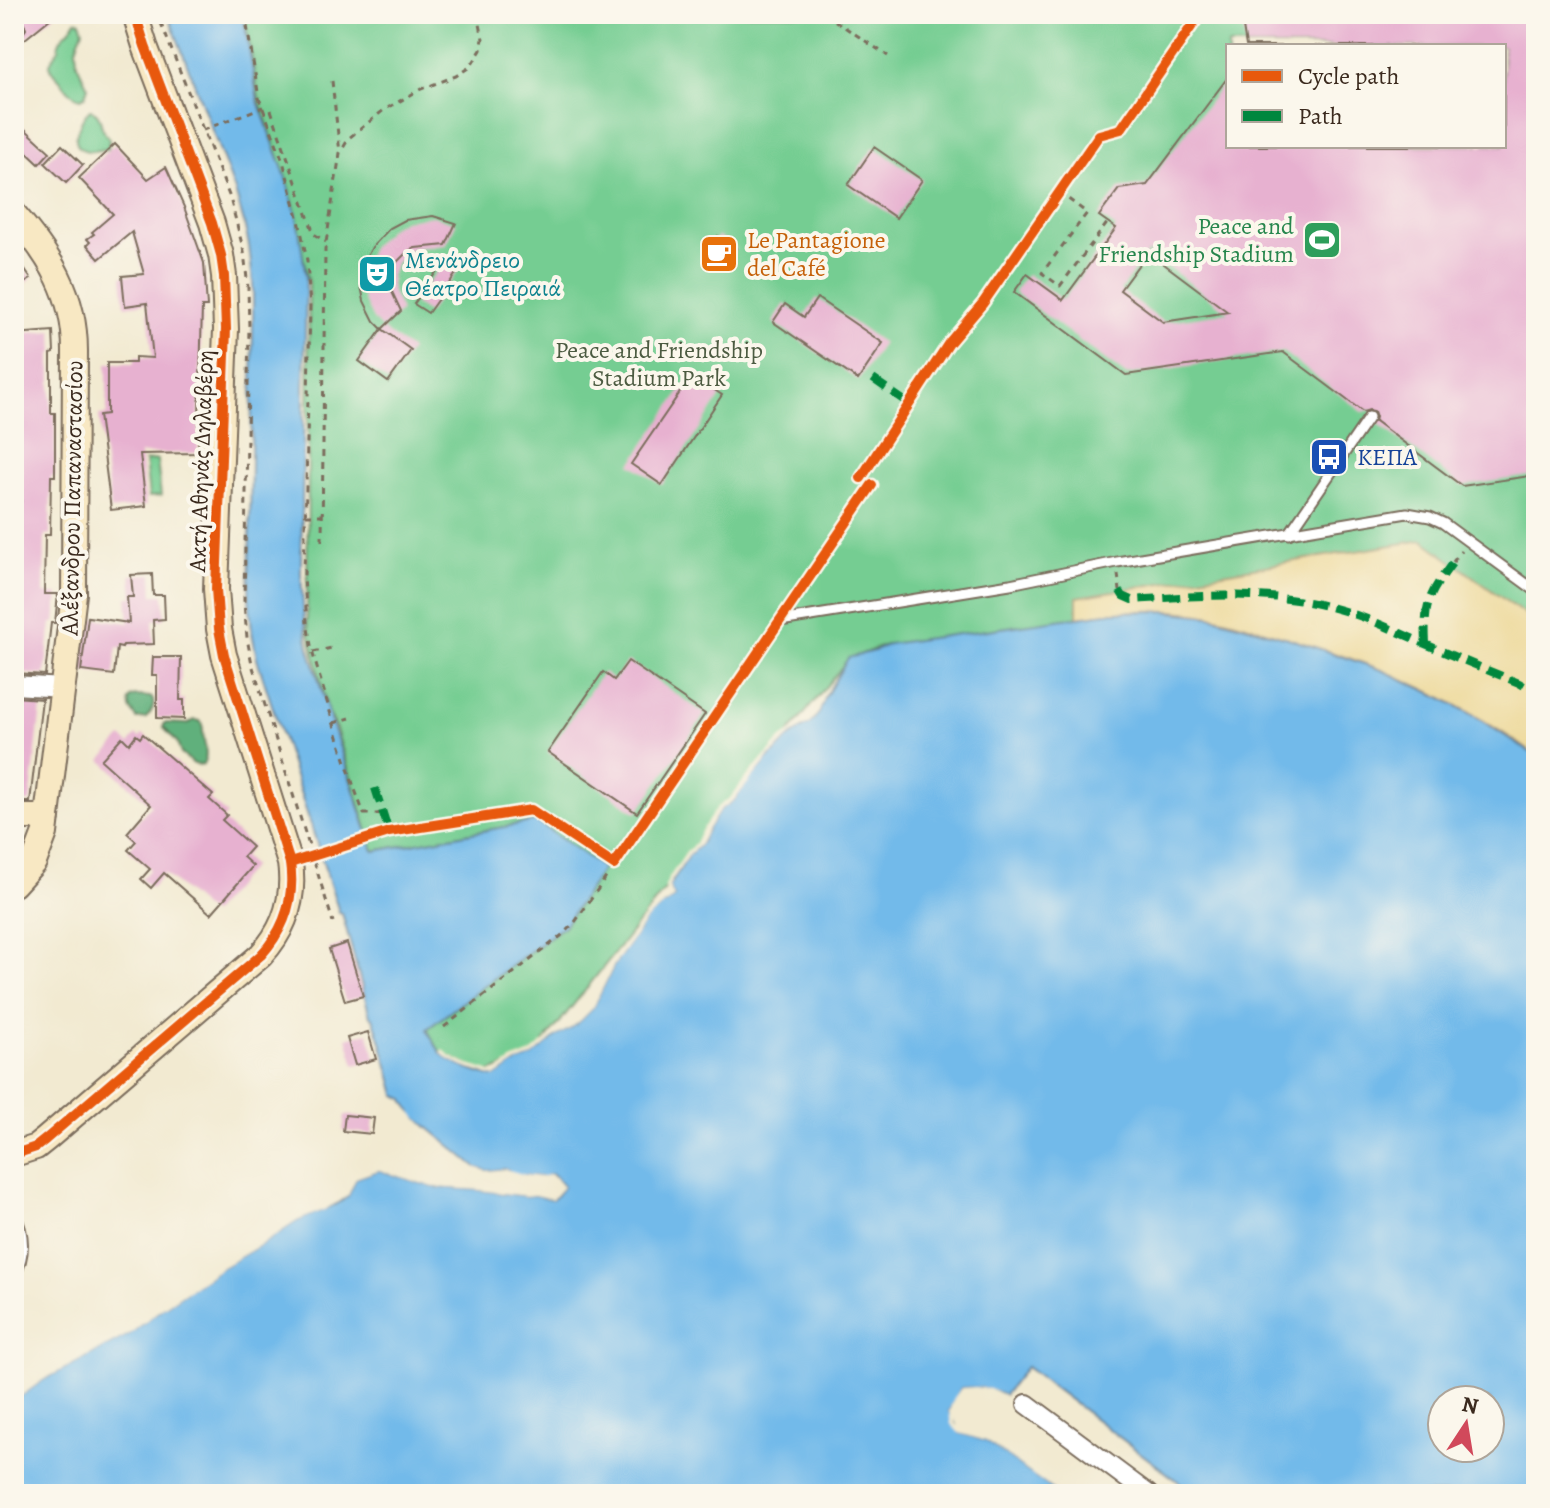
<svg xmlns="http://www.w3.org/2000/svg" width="1550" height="1508" viewBox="0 0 1550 1508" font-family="Alegreya,serif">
<rect width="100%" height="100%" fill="#fbf7ec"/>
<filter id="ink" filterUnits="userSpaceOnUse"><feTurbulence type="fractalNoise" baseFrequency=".0125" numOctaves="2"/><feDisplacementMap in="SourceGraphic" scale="16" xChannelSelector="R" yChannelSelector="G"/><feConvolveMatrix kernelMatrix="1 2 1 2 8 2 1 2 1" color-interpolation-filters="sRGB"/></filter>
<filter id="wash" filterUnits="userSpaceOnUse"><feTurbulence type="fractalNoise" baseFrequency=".006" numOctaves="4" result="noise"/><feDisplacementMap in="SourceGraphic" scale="32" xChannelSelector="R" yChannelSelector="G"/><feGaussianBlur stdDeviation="1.8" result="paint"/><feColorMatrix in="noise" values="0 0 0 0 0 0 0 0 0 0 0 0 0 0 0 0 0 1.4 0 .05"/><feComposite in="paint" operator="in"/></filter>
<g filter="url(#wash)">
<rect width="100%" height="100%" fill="#f2ead1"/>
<g fill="#75cd92" stroke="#587c58" stroke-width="2" fill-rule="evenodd">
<path d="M 244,14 L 1536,14 L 1536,764 L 888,644 L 848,659 L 532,1057 L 484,1074 L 440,1052 L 427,1029 L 564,926 L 536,821 L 374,851 L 334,723 L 328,712 L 307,623 L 309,282 L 279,158 L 259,98 ZM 1228,46 L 1504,46 L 1504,146 L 1228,146 Z"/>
<path d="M 76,20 L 80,21 L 83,30 L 76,48 L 77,64 L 88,87 L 85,96 L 80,98 C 70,95 67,89 61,81 C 50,69 45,68 56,53 C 63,43 55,52 60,41 C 63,34 71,31 76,20 Z"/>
<path d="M 90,110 C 102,113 99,122 103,130 C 104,133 107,136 109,139 L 108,149 C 102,149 95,152 89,151 C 65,149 80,119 90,110 Z"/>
<polygon points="157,460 161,496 149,497 145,461"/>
</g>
<g fill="#60b07c" stroke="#4e6d4d" stroke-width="2">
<path d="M 137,696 L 150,697 L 153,699 C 155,706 151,713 146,718 L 137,719 L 130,708 L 129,700 L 132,697 Z"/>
<path d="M 195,720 L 200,721 L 203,724 C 201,739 211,755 202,765 L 194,764 L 181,754 L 177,742 L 163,727 L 165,723 L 187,724 Z"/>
</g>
<path fill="#eeda9e" stroke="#94825e" stroke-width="2" d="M 1423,540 L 1536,623 L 1536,756 C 1489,721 1435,692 1381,670 C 1352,658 1323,650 1293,640 C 1261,630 1227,617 1193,613 C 1154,608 1115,612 1077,617 L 1077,597 Z"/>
<path fill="#72baea" stroke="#567284" stroke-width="2" fill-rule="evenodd" d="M 168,14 L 243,14 L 258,101 L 285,175 L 297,216 L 306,277 L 301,572 L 304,619 L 309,647 L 328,712 L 374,851 L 536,821 L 603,868 L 564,926 L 427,1029 C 431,1037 436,1046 441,1053 C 450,1063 482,1076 495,1077 L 514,1064 L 532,1057 L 556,1036 L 571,1028 L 581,1020 L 593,1008 L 614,965 L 648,917 L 674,897 L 669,887 L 689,855 L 700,844 L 707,830 L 720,810 L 734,800 L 749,780 L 786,740 L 809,724 L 819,713 L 824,699 L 848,658 L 877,650 L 888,644 L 1113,612 L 1163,611 L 1210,616 L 1288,638 L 1382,670 L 1440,697 L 1473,715 L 1536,756 L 1536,1494 L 1195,1494 L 1026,1367 L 1004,1395 C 989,1389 977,1386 961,1388 L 949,1411 L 960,1433 L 986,1441 L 1059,1494 L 14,1494 L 14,1401 L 43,1380 L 131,1333 L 162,1308 L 221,1268 L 267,1241 L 297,1221 L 339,1203 L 348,1196 L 356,1178 L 379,1170 L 433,1187 L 479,1190 L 526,1196 L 535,1195 L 552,1199 L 556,1196 L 563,1187 L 555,1176 L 551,1174 L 544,1177 L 538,1177 L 515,1174 L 505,1169 L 487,1171 L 477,1168 L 413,1115 C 411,1109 406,1106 404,1099 L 396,1095 C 389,1069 382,1043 373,1018 L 370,1016 L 342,913 L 339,912 L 257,659 L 252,632 L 249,597 L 253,322 L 253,283 L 249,246 L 244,223 L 235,191 ZM 1442,1400 L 1490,1400 L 1490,1448 L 1442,1448 Z"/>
<g fill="#f2ead1">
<polygon points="822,695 824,699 819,712 809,724 796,731 772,754 734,800 720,810 707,830 700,844 689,855 672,880 669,887 674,897 648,918 614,965 593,1008 581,1020 571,1028 556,1036 532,1057 514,1064 495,1077 464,1067 448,1059 440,1052 444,1050 450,1056 466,1064 494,1073 512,1061 530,1054 554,1033 569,1025 578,1017 590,1006 610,963 645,915 669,896 665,887 669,878 686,853 696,842 703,828 717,808 731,797 746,778 783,737 806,721 816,710"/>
<polygon points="406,1106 427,1128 475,1167 487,1171 505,1169 526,1175 540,1177 551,1174 563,1187 552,1199 535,1195 526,1196 479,1190 433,1187 379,1170 356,1178 348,1196 324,1210 297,1221 267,1241 221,1268 162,1308 131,1333 43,1380 14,1401 14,1396 41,1377 129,1329 160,1305 219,1264 265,1238 295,1218 337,1200 345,1193 351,1178 359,1172 380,1166 434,1183 479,1186 526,1192 535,1191 551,1194 558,1188 551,1178 540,1181 519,1177 515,1178 504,1173 487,1175 470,1169 410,1118 408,1112 402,1107"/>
<polygon points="975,1387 990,1389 1004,1395 1003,1399 975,1391 963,1392 957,1400 953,1411 955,1423 962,1430 988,1438 1029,1466 1061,1491 1063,1494 1059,1494 986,1441 959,1433 951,1424 949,1411 954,1398 961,1388"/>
</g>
<g id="blocks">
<g fill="#e7b1d0" fill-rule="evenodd">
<polygon points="14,14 56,14 14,48 14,34 22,35 26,29 24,23"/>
<path d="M 1241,14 L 1536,14 L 1536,475 L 1462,486 L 1375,421 L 1376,417 L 1374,411 L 1369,410 L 1363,412 L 1283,352 L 1126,375 L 1014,292 L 1027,274 L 1063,300 L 1116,228 L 1099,216 L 1119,189 L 1147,185 L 1228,77 L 1228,146 L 1504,146 L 1504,46 L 1246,46 ZM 1148,252 L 1228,312 L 1163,322 L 1120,290 Z"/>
<polygon points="14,119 50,152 39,164 22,148 14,156"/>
<polygon points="115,144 148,179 166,167 184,207 204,263 207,307 202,307 198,453 140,454 146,506 111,510 99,415 107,414 107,363 135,363 135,357 153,358 147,303 125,306 122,276 144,274 132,232 99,259 87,245 90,242 87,239 94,234 92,232 113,214 79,178"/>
<polygon points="62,145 83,165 66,183 45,163"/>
<polygon points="874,147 922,180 896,218 848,185"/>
<polygon points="433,216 456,223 446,245 415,248 408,251 396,263 391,276 391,284 392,292 401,311 382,329 374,321 364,301 361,286 366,258 372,247 390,228 405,220"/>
<polygon points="718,236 736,248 723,267 706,255"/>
<polygon points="14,254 31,279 14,290"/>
<polygon points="446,258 460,268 428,313 414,304"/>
<polygon points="817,298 883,343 858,380 773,322 785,304 804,317"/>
<polygon points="382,329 411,350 388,382 359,361"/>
<polygon points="53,331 54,353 51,354 51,413 55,413 55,476 51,476 50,535 45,535 44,594 58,594 55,623 51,623 45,675 14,673 14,504 21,504 22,487 21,463 14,463 14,334"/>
<polygon points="692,375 722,395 662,485 631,464"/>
<polygon points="152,574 153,595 164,595 165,619 153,620 154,644 123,645 122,648 117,647 114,675 81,671 88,617 129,623 127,597 133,597 131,575"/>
<polygon points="153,657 181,657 180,700 184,700 184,719 157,718 157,675 152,675"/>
<polygon points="628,661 705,714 637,813 548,752 603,672 614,680"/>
<polygon points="14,697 42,699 30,802 14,802"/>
<polygon points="143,734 213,795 209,799 227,815 222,820 252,847 243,857 253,866 211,914 164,873 151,888 141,879 150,869 128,850 136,841 127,833 151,805 101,760 122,737 129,744 136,735 140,738"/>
<polygon points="347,943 363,996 345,1001 329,949"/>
<polygon points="368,1032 376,1059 355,1065 347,1038"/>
<polygon points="345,1115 374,1118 372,1134 343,1131"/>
</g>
</g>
</g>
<g filter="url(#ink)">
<use href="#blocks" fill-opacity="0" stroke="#7b6d5d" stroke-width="2"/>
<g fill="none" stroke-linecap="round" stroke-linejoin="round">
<defs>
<g id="lane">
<polyline points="14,23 19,28"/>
<polyline points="1289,534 1369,417"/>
<polyline points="614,865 780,621 1010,584 1117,562 1407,513 1430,517 1443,523 1536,591"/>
<path d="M 14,1213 C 26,1235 25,1256 14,1278"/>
</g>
<g id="street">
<polyline points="14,685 63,688"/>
<polyline points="1027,1404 1148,1494"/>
</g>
<g id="secondary">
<path d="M 14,214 C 50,256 75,294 75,351 L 74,594 L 45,833 L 34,862 L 14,884"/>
<polyline points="14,817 47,817"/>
<path d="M 14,1154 L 36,1147 L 46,1139 L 261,955 C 285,929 295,898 290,863 L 224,655 L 219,629 L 216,589 L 226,329 L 224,276 L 221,255 L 212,223 L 145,46 L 135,14"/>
</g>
</defs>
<use href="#lane" stroke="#7b6d5d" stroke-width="13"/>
<use href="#street" stroke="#7b6d5d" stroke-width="22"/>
<use href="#secondary" stroke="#7b6d5d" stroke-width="28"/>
<g stroke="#7b6d5d" stroke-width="3" stroke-dasharray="6 6" stroke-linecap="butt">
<polyline points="245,14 259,98 283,161 299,220 307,261 310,307 304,577 307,623 312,651 331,715 354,787 364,814 377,814 383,812"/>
<polyline points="825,14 888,56"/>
<polyline points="161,23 230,198 244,252 248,288 249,327 244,602 247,638 252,664 333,922"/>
<polyline points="332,81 340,153"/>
<polyline points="271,110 314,234 326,242"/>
<polyline points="203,130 263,107"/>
<polyline points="1059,192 1087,213 1042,273 1060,286 1108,222"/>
<polyline points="306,515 322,515"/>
<polyline points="322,541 325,249 340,153 349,138 384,110 421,89 456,76 471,66 481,50 483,39 478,14"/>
<polyline points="1453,562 1461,551"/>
<polyline points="1118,574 1120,591"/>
<polyline points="313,652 332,648"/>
<polyline points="334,723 350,718"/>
<polyline points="389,832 531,810 603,857"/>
<polyline points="315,855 368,837"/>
<polyline points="444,1027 561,936 575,922 607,876"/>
</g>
<use href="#lane" stroke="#fff" stroke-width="9"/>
<use href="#street" stroke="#fff" stroke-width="18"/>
<use href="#secondary" stroke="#f8e8c3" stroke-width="24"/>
<g stroke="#00873e" stroke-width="8" stroke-dasharray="16 8" stroke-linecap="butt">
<polyline points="873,379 909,404"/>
<path d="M 1120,591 L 1123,596 L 1132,600 C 1197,596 1262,590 1326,606 C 1360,614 1391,629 1423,643 C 1455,657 1487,670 1519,683 L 1536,693"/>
<path d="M 1426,644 C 1424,602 1428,596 1453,562"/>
<polyline points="375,788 389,832 383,834"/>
</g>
<defs>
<g id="cycleway">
<polyline points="861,478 949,343 983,303 1099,135 1121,129 1200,14"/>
<polyline points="290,863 389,832 531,810 614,865 872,485"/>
<path d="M 18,1153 L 36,1147 L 46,1139 L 261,955 C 285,929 295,898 290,863 L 224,655 L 219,629 L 216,589 L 226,329 L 224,276 L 221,255 L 212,223 L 145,46 L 135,14"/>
</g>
</defs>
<use href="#cycleway" stroke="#fbf7ec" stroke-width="15"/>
<use href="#cycleway" stroke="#e8590c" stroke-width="10"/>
</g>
</g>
<defs>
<symbol id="stadium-square" viewBox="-11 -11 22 22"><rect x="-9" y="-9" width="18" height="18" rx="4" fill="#2e9e5b" stroke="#fbf7ec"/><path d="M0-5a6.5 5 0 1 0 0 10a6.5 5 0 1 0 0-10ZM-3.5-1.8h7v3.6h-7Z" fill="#fff"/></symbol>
<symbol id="cafe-square" viewBox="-11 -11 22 22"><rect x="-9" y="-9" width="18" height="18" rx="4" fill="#e8710a" stroke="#fbf7ec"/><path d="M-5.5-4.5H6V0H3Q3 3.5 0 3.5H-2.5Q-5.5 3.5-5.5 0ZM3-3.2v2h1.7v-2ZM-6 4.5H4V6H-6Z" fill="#fff"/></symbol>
<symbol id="theatre-square" viewBox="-11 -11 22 22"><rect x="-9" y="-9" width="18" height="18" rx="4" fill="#0f9aa8" stroke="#fbf7ec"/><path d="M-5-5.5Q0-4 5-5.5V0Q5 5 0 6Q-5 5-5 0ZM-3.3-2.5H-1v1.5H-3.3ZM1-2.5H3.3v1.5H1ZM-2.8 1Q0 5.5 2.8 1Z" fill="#fff"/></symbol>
<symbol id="bus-square" viewBox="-11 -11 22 22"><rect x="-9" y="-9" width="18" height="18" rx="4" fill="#1a4fb4" stroke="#fbf7ec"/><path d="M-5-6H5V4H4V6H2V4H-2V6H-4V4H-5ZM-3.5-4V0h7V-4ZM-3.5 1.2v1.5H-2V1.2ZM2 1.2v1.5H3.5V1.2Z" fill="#fff"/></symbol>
</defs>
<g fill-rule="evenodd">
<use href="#stadium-square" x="1300" y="218" width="44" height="44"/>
<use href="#cafe-square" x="697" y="232" width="44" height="44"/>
<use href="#theatre-square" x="355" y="252" width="44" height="44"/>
<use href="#bus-square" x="1307" y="435" width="44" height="44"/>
</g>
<g text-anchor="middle" stroke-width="8" stroke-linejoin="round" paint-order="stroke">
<g font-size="24" fill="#27864d" stroke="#fbf7ec" text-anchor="end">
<text x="1294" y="234">Peace and<tspan x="1294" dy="28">Friendship Stadium</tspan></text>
</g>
<g font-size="24" fill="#c56008" stroke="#fbf7ec" text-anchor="start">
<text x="747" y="248">Le Pantagione<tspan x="747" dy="28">del Café</tspan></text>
</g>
<g font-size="24" fill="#0d838f" stroke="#fbf7ec" text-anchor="start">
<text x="405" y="268">Μενάνδρειο<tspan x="405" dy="28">Θέατρο Πειραιά</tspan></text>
</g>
<g font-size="24" fill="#4c5b41" stroke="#fbf7ec">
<text x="659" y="358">Peace and Friendship<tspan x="659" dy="28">Stadium Park</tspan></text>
</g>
<g font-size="24" fill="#164399" stroke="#fbf7ec" text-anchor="start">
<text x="1357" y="465">ΚΕΠΑ</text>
</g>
<g font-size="24" fill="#3b2a1e" stroke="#fbf7ec">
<text transform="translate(201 461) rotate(-88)" y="8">Ακτή Αθηνάς Δηλαβέρη</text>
<text transform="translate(72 498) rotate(-89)" y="8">Αλέξανδρου Παπαναστασίου</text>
</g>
</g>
<rect width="1550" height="1508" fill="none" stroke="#fbf7ec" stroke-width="48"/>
<rect x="1226" y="44" width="280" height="104" fill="#fbf7ec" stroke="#aea59a" stroke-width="2"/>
<rect x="1242" y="70" width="40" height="12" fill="#e8590c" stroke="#aea59a" stroke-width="2"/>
<text x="1298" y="84" font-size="24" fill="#3b2a1e">Cycle path</text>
<rect x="1242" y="110" width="40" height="12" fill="#00873e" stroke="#aea59a" stroke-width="2"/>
<text x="1298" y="124" font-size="24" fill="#3b2a1e">Path</text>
<g transform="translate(1466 1424) rotate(12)"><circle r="38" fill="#fbf7ec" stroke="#aea59a" stroke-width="2"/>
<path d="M0-6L14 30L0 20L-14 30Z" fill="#d1495b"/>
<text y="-12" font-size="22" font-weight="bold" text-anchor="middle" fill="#3b2a1e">N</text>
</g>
</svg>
